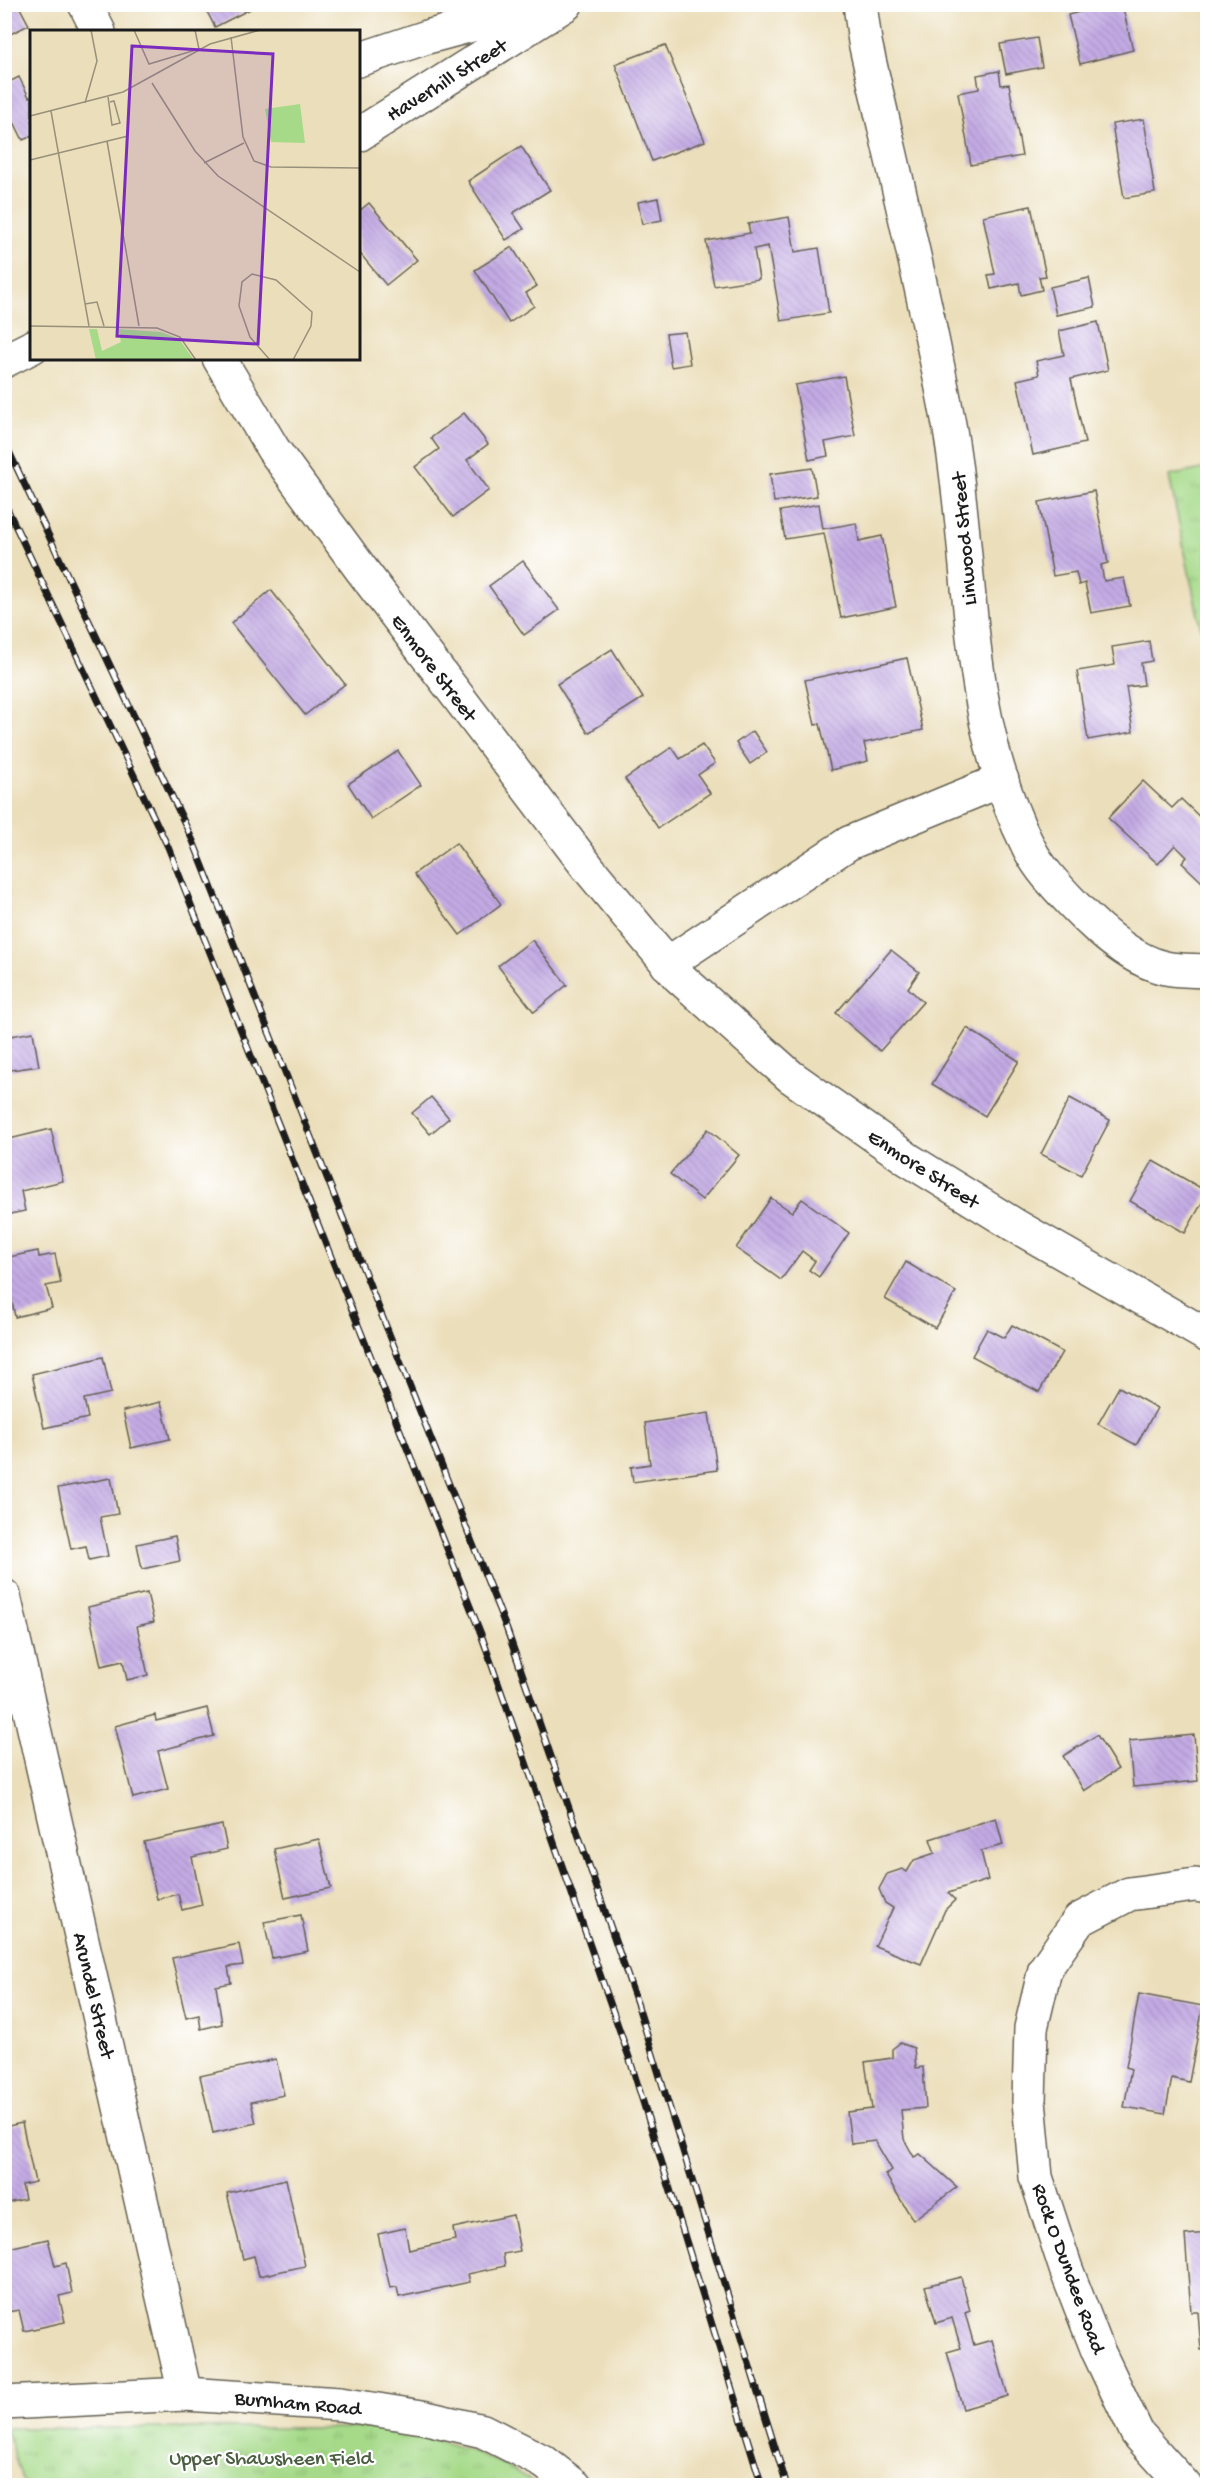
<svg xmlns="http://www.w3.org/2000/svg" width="1212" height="2490" viewBox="0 0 1212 2490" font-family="'Gochi Hand',sans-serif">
<defs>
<pattern id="park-tufts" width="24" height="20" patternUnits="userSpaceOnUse" patternTransform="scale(1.5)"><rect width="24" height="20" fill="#a6da89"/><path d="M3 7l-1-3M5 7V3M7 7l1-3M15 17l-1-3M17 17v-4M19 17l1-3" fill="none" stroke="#8eba76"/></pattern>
<pattern id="building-back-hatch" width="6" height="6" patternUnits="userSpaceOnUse" patternTransform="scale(1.5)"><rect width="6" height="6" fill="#c3aae4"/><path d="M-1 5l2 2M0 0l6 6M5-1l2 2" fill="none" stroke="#a792c3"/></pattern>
</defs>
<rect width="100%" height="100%" fill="#fff"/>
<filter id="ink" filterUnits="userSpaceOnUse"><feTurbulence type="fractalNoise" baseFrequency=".0167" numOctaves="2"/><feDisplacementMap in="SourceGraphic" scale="12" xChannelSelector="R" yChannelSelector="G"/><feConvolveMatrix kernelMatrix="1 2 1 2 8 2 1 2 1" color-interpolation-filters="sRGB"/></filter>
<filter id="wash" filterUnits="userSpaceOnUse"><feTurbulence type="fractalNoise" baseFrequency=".008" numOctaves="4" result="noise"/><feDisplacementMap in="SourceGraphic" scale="24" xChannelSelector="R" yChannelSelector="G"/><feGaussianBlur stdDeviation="1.35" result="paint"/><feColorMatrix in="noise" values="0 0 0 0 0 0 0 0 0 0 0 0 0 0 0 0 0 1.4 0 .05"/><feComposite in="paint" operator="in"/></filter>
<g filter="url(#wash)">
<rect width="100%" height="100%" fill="#ebdeba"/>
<g fill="url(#park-tufts)" stroke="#617b52" stroke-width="1.5">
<polygon points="1207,468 1208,468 1207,658 1169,476"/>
<path d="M 5,2428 L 373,2428 C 432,2435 489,2453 538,2485 L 24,2485 Z"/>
</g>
<g id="blocks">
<g fill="url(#building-back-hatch)">
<polygon points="4,4 23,4 19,6 29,25 4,37"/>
<polygon points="203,4 260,4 215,27"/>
<polygon points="1109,4 1122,4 1133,50 1080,64 1068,15"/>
<polygon points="1037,38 1042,67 1006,74 1000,44"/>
<polygon points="665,45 705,141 652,161 615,64"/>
<polygon points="999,71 1001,85 1009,84 1022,156 971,165 958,93 979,89 977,75"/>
<polygon points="19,77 29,97 32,96 32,136 23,140 5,104 5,84"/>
<polygon points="1144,119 1155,193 1124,198 1112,124"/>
<polygon points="521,146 550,190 513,213 524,229 506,240 468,181"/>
<polygon points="658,198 662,220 642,224 638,202"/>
<polygon points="369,203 417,260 386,285 358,251 358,212"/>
<polygon points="1031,206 1046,276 1039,277 1042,290 1021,295 1019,283 991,289 988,275 995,274 983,216"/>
<polygon points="789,217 795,252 819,248 829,313 781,321 768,246 754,249 759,279 714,286 706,241 750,233 748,224"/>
<polygon points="512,247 537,286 526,293 534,306 509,323 475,270"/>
<polygon points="1089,278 1095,307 1056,315 1050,287"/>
<polygon points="1098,322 1108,370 1071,379 1085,443 1033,455 1017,380 1039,375 1036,361 1064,355 1059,331"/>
<polygon points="685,332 690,364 671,367 666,334"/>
<polygon points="844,376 855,436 825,442 828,456 809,460 795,385"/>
<polygon points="464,413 488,444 467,460 489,490 453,517 415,467 439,449 431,438"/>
<polygon points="812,468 817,496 774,502 770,474"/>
<polygon points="1094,491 1108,563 1101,565 1104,581 1124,578 1130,606 1091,613 1085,583 1079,585 1076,572 1053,576 1039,502"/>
<polygon points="819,504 823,529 856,523 859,541 882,536 896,607 841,618 824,533 785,539 780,511"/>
<polygon points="523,561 559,610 524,635 489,586"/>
<polygon points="271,590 345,684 305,715 231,623"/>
<polygon points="1149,641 1152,661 1141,663 1144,685 1126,687 1133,732 1088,740 1077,671 1115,665 1112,647"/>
<polygon points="612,649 643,698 588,733 557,684"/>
<polygon points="907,658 923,730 864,743 868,761 831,770 820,724 815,725 805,680"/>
<polygon points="753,731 767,752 750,764 736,743"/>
<polygon points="702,745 715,763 698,775 710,793 658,828 625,779 672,747 680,759"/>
<polygon points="398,751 421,785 371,819 348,784"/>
<polygon points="1143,781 1172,808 1181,799 1208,825 1208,876 1202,882 1182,863 1187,857 1175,845 1158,864 1108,818"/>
<polygon points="456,843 501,904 460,935 414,874"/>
<polygon points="532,940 567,985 534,1012 498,966"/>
<polygon points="891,950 919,972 908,988 923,1002 880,1051 836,1013"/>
<polygon points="4,1010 11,1036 33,1032 39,1066 4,1071"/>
<polygon points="967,1028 1019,1061 985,1116 932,1084"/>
<polygon points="431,1097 449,1118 430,1134 412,1113"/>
<polygon points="1070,1098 1110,1120 1081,1175 1041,1154"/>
<polygon points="51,1129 63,1181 21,1191 25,1211 5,1215 5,1140"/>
<polygon points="708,1129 739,1155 702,1200 670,1174"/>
<polygon points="1153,1161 1208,1192 1185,1233 1130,1201"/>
<polygon points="771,1198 792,1212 802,1199 849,1233 819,1277 809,1270 815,1261 802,1251 781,1280 736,1248"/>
<polygon points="38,1251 39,1257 55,1254 61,1283 46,1286 52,1308 15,1317 4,1258"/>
<polygon points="906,1262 956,1292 935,1328 885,1299"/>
<polygon points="1012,1325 1062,1352 1039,1392 972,1356 987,1329 1004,1338"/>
<polygon points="103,1357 111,1393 84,1399 88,1418 44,1428 32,1374"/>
<polygon points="1119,1387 1157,1408 1136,1445 1098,1424"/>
<polygon points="161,1402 170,1439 131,1448 123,1411"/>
<polygon points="709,1413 717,1470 633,1482 631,1467 650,1464 645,1423"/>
<polygon points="111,1478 118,1514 100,1517 108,1556 89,1560 86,1546 71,1549 58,1488"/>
<polygon points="175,1536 180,1561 142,1569 137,1544"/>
<polygon points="147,1593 154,1622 137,1626 148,1675 127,1680 123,1661 101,1666 88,1607"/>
<polygon points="207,1708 214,1736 158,1751 168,1789 133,1798 115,1726 155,1715 156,1721"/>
<polygon points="1097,1735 1118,1769 1084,1791 1063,1756"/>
<polygon points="1194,1735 1198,1781 1133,1787 1129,1741"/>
<polygon points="996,1818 1003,1845 981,1851 988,1880 948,1893 955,1900 945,1910 921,1964 875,1946 893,1908 885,1903 879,1889 887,1874 902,1869 907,1872 914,1860 935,1853 930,1839"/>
<polygon points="222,1825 227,1849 192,1857 202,1905 182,1910 178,1894 157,1899 144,1842"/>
<polygon points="319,1839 331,1888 285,1898 274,1849"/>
<polygon points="301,1915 308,1951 272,1958 264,1922"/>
<polygon points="239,1944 243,1965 228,1967 231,1983 216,1986 222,2024 201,2029 199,2015 186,2018 172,1958"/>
<polygon points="1139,1994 1203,2006 1189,2082 1172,2078 1165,2114 1124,2107 1131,2069 1126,2067"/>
<polygon points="900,2043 914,2048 916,2068 923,2067 926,2108 901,2110 904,2139 914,2157 920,2154 957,2187 913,2220 885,2174 892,2170 875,2141 851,2144 847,2112 872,2109 865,2062 892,2058 892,2049"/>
<polygon points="276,2059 284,2095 251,2102 256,2123 213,2133 200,2076"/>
<polygon points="22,2123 35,2182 22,2185 25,2199 7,2203 4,2127"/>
<polygon points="286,2179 305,2266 259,2276 254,2256 243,2259 227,2193"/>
<polygon points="513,2215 520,2251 503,2254 505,2266 468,2274 470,2282 399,2297 397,2287 390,2288 378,2234 405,2228 409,2250 455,2240 453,2228"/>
<polygon points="1208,2233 1208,2350 1201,2350 1198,2312 1191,2312 1185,2235"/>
<polygon points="48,2239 55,2266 66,2263 72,2293 59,2296 65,2322 24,2331 19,2310 7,2312 4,2269 9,2267 4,2249"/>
<polygon points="961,2277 970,2311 965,2313 974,2345 992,2340 1008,2396 963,2409 947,2352 961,2348 952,2318 936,2323 925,2286"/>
</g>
</g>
</g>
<g filter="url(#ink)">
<use href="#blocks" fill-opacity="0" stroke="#646053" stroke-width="1.5"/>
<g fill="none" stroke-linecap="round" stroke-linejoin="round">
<defs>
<g id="minor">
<polyline points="85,4 99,32"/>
<path d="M 860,4 L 865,42 C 894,171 926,299 950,430 C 974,569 963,719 1029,848 C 1040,870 1058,888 1075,906 C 1099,931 1131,960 1165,968 C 1179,971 1194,970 1208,971"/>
<polyline points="358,60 427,37 551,4"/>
<polyline points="219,358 273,449 361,569 589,869 678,976 790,1076 909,1160 1016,1226 1208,1336"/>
<polyline points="667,964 849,843 1002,780"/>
<polyline points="4,1596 185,2394"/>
<polyline points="4,2403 185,2394 340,2404 422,2417 483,2431 544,2462 575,2486"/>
<polyline points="1185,2486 1137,2433 1098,2351 1066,2269 1036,2177 1029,2101 1031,2028 1045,1969 1079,1920 1129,1894 1195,1885 1208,1887"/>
</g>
<g id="major">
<polyline points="358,135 566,4"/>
<polyline points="4,361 32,347"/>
</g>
</defs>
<use href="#minor" stroke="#646053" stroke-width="36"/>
<use href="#major" stroke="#646053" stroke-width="36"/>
<use href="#minor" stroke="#fff" stroke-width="33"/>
<use href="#major" stroke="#fff" stroke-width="33"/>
<defs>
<g id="rail">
<polyline points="4,441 193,841 507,1630 638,2006 787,2486"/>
<polyline points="4,502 168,847 481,1634 630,2060 762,2486"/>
</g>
</defs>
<use href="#rail" stroke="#1c1c1c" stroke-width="7"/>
<use href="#rail" stroke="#fff" stroke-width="4.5" stroke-dasharray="14" stroke-linecap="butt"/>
</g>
</g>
<g text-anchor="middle" stroke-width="4.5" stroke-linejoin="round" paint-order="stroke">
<g font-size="21" fill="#1c1c1c" stroke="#fff">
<text transform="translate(446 79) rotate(-32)" y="7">Haverhill Street</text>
<text transform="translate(963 539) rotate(-95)" y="7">Linwood Street</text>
<text transform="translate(435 667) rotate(53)" y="7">Enmore Street</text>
<text transform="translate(924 1168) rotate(33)" y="7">Enmore Street</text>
<text transform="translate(95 1995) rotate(77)" y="7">Arundel Street</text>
<text transform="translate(1070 2268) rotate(70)" y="7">Rock O Dundee Road</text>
<text transform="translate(298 2402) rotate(5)" y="7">Burnham Road</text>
</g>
<g font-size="21" fill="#4c5e42" stroke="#fff">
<text x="271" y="2464">Upper Shawsheen Field</text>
</g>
</g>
<g transform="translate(30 30)">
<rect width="330" height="330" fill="#ebdeba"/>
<path d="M 270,74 L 275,113 L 241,112 L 235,79 ZM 59,299 L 67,299 L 72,321 L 91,312 L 88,299 L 131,302 L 149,309 L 164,330 L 66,330 Z" fill="#a6da89"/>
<path fill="none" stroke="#98907b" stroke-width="1.5" d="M 104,0 L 119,34 L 169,19 L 165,0M 201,7 L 213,107 L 224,131 L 241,137 L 330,138M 122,53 L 165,121 L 188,146 L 330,242M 78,67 L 82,95 L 90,93 L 84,71 L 80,72M 55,73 L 67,31 L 61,0M 21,81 L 59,296M 0,86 L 93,62 L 180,14 L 230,0M 77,111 L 109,296M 0,130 L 98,106M 174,133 L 214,113M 55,274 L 67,272 L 74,296M 0,296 L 127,298 L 150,307 L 166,330M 240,330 L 220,307 L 209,276 L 212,252 L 222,244 L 246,250 L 282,282 L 281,296 L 263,330"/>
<path fill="#7b2cbf" fill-opacity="0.15" stroke="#7b2cbf" stroke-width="3" d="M 102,16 L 243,24 L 228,314 L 87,306 Z"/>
<rect width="330" height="330" fill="none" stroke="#1c1c1c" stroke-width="3"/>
</g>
<rect width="1212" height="2490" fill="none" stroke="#fff" stroke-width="24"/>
</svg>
